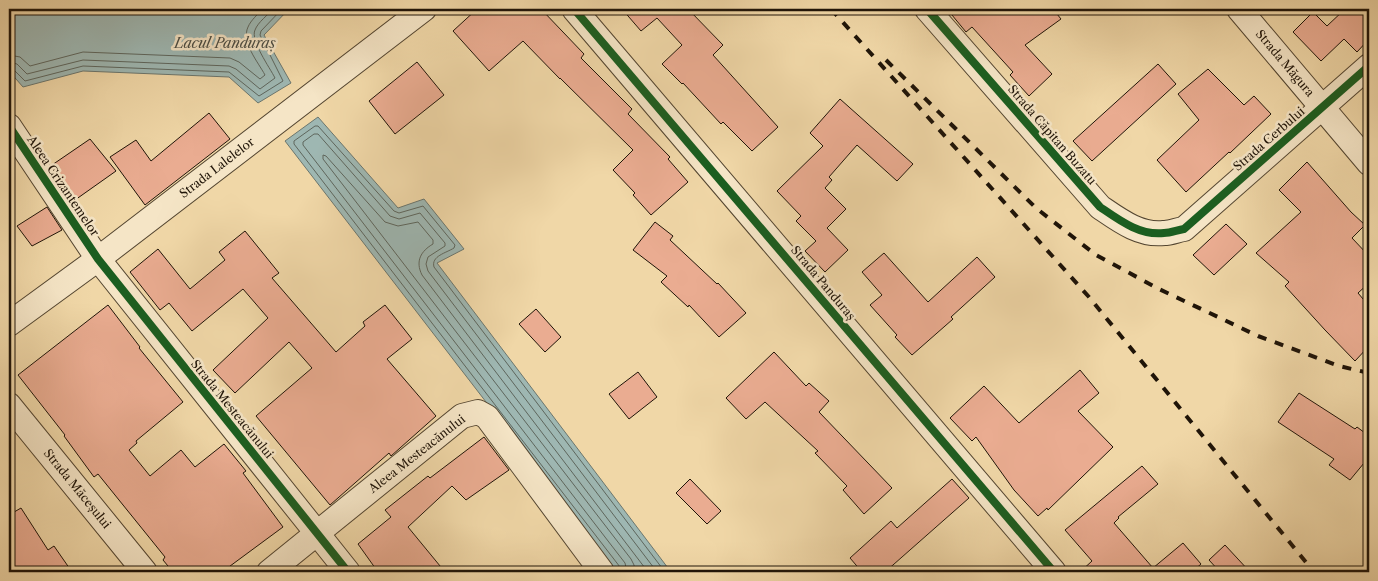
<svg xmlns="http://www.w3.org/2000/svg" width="1378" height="581" viewBox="0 0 1378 581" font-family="'Libre Caslon Text',serif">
<rect width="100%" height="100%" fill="#f0d7a7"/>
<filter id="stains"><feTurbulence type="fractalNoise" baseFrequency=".004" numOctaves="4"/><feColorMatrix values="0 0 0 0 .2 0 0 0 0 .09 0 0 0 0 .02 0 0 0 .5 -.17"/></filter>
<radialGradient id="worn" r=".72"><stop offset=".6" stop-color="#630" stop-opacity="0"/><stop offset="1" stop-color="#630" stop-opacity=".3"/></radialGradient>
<g fill="#9eb7b2" stroke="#6b766e">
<polygon points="9,9 289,9 264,35 291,83 258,103 229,77 83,71 23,87 9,71"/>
<polygon points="318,117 398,208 424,199 464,249 437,263 671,572 617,572 285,141"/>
</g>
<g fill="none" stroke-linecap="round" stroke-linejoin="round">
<g stroke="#5e665d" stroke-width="1">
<path d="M 9,55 L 20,57 L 30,66 L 83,52 L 230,58 L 239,62 L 260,79 L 265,75 C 258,62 241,42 248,27 C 251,20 258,14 263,9"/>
<path d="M 9,62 L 17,64 L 27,74 L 83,60 L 229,66 L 236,69 L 260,89 L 275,78 C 270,68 250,40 255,30 C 258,22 268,15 273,9"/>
<polyline points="9,69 14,70 25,81 83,66 229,72 259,96 283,81 260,35 261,31 282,9"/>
<path d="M 621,572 L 620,567 L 294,144 L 294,141 L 315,126 L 318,126 L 394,211 L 399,213 L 423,206 L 455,245 L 454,248 C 446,253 431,256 434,267 L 665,572"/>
<polyline points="627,572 625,563 303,145 303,142 314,134 318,134 390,216 399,219 420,213 445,243 445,246 428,257 426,264 428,271 657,572"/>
<path d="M 635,572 L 634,565 L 631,559 L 323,159 L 323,155 L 326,156 L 385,222 L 398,226 L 418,222 L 433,240 L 433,244 C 421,251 415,261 422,275 L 648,572"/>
</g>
</g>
<g fill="#eaac91" stroke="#1f1408">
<polygon points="477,9 541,9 584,54 581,58 632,109 628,114 670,157 668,159 688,182 651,215 633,195 635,193 613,170 633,150 560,78 560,79 523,41 489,71 453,31"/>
<polygon points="622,9 688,9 723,45 713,55 778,127 752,151 723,122 721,124 683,83 682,84 662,64 682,45 657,18 641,31"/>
<polygon points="947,9 1053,9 1061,19 1025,45 1052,74 1029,96 1010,75 1013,72 972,27 966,32"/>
<polygon points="1345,9 1359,9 1369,19 1369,39 1357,52 1344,39 1321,61 1293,32 1313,12 1327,26"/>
<polygon points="417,62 444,95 395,134 369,101"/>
<polygon points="1158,64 1176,84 1092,161 1073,141"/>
<polygon points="1208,69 1244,105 1254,96 1271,114 1230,153 1229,152 1186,192 1157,160 1199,120 1178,94"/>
<polygon points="840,99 913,164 897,181 857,145 829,177 832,180 825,188 846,209 827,228 848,250 825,272 805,251 816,241 796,221 801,216 777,191 823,146 810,133"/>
<polygon points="209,113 230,139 145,205 110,157 136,140 151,161"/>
<polygon points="90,139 116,171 75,200 52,165"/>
<polygon points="1307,162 1351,212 1365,225 1352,238 1369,256 1369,283 1358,293 1369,306 1369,346 1355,361 1325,330 1285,286 1289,282 1256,253 1301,212 1279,190"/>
<polygon points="47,207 62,230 32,246 17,226"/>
<polygon points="655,222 673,236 670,240 717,284 718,283 746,313 719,337 689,305 688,307 661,282 667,276 633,250"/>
<polygon points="1226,224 1247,244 1214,275 1193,255"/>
<polygon points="245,231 279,273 272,278 336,352 365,326 363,322 385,305 412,339 387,359 436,416 391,456 389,453 330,505 256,416 312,368 289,342 235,393 213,370 268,318 243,289 192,331 169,303 160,310 130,272 158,249 190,289 225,260 219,252"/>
<polygon points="884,253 928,302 977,257 995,277 951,317 953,319 912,355 895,337 897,335 870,305 882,295 862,272"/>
<polygon points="108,305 140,347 139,348 183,402 136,441 137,443 129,450 150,476 181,450 195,467 224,444 246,471 243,473 283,527 222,572 173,572 163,560 165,557 98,474 94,477 64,436 65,435 18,375"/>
<polygon points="536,309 561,337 545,352 519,324"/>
<polygon points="774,352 806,386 809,383 829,401 819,412 892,488 864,514 843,490 847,486 815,453 818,451 765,402 746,419 726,398"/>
<polygon points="1080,370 1099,393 1078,411 1113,447 1048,510 1047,508 1038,516 1014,490 976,437 972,441 950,418 984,386 1019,423"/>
<polygon points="638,372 657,397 629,419 609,394"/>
<polygon points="1299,393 1355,429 1357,427 1369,436 1369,457 1350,480 1329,465 1334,459 1278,422"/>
<polygon points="484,437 509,470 466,500 452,486 408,527 445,572 378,572 358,544 391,517 385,510 428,476 430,478"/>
<polygon points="1142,466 1158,484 1118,517 1119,518 1114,523 1153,568 1183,543 1201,564 1192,572 1080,572 1092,561 1065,530"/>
<polygon points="690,479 721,511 707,524 676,493"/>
<polygon points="952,479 969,498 885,572 862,572 850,558 891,521 897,528"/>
<polygon points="21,508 48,550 54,546 72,572 15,572 9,562 9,515"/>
<polygon points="1225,545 1250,572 1220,572 1209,560"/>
</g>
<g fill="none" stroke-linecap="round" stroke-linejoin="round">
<defs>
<g id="minor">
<polyline points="574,9 1054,572"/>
<path d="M 927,9 L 1100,207 C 1119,220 1140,236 1164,233 C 1171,233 1177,230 1184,229 L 1369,66"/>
<path id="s1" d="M 1239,9 L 1369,163"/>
<polyline points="9,126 98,259 348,572"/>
<path id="s2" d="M 9,324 L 98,259 L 424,9"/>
<path id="s3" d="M 9,405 L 145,572"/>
<polyline points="269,572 462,416 478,412 487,417 602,572"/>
</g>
</defs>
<use href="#minor" stroke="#534530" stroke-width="26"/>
<use href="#minor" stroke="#f5e5c6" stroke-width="24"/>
<g stroke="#1f1408" stroke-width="4" stroke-dasharray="9 9" stroke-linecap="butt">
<polyline points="831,9 1089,297 1314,572"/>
<polyline points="886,60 1036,208 1096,255 1159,289 1258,336 1339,366 1369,373"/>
</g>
<defs>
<g id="cycleway">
<polyline points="574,9 1054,572"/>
<path d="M 927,9 L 1100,207 C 1119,220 1140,236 1164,233 C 1171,233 1177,230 1184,229 L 1369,66"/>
<polyline points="9,126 98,259 348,572"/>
</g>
</defs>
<use href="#cycleway" stroke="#f5e5c6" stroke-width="11"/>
<use href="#cycleway" stroke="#1b5e20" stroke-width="8"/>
</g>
<g text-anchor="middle" stroke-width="5" stroke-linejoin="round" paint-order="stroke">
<g font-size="12" fill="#1f1408" stroke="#f5e5c6">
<text dy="4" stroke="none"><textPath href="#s1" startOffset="71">Strada Măgura</textPath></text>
<text transform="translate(1052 135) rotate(49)" y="4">Strada Căpitan Buzatu</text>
<text transform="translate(1269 139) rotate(-41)" y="4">Strada Cerbului</text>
<text dy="4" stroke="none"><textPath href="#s2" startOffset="260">Strada Lalelelor</textPath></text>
<text transform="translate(63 186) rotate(56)" y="4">Aleea Crizantemelor</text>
<text transform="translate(823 283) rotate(50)" y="4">Strada Panduraș</text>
<text transform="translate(232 409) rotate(51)" y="4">Strada Mesteacănului</text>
<text transform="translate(417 454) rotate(-38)" y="4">Aleea Mesteacănului</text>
<text dy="4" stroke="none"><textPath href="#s3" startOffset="108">Strada Măceșului</textPath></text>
</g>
<g font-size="14" font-style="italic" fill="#4b4d44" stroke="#f5e5c6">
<text x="225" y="48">Lacul Panduraș</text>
</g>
</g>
<rect width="1378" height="581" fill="none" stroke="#f0d7a7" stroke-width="30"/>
<rect x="10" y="10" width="1358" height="561" fill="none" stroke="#1f1408" stroke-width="2.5"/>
<rect x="15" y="15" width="1348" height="551" fill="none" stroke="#1f1408"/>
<rect width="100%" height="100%" filter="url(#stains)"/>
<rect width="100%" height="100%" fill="url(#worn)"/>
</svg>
